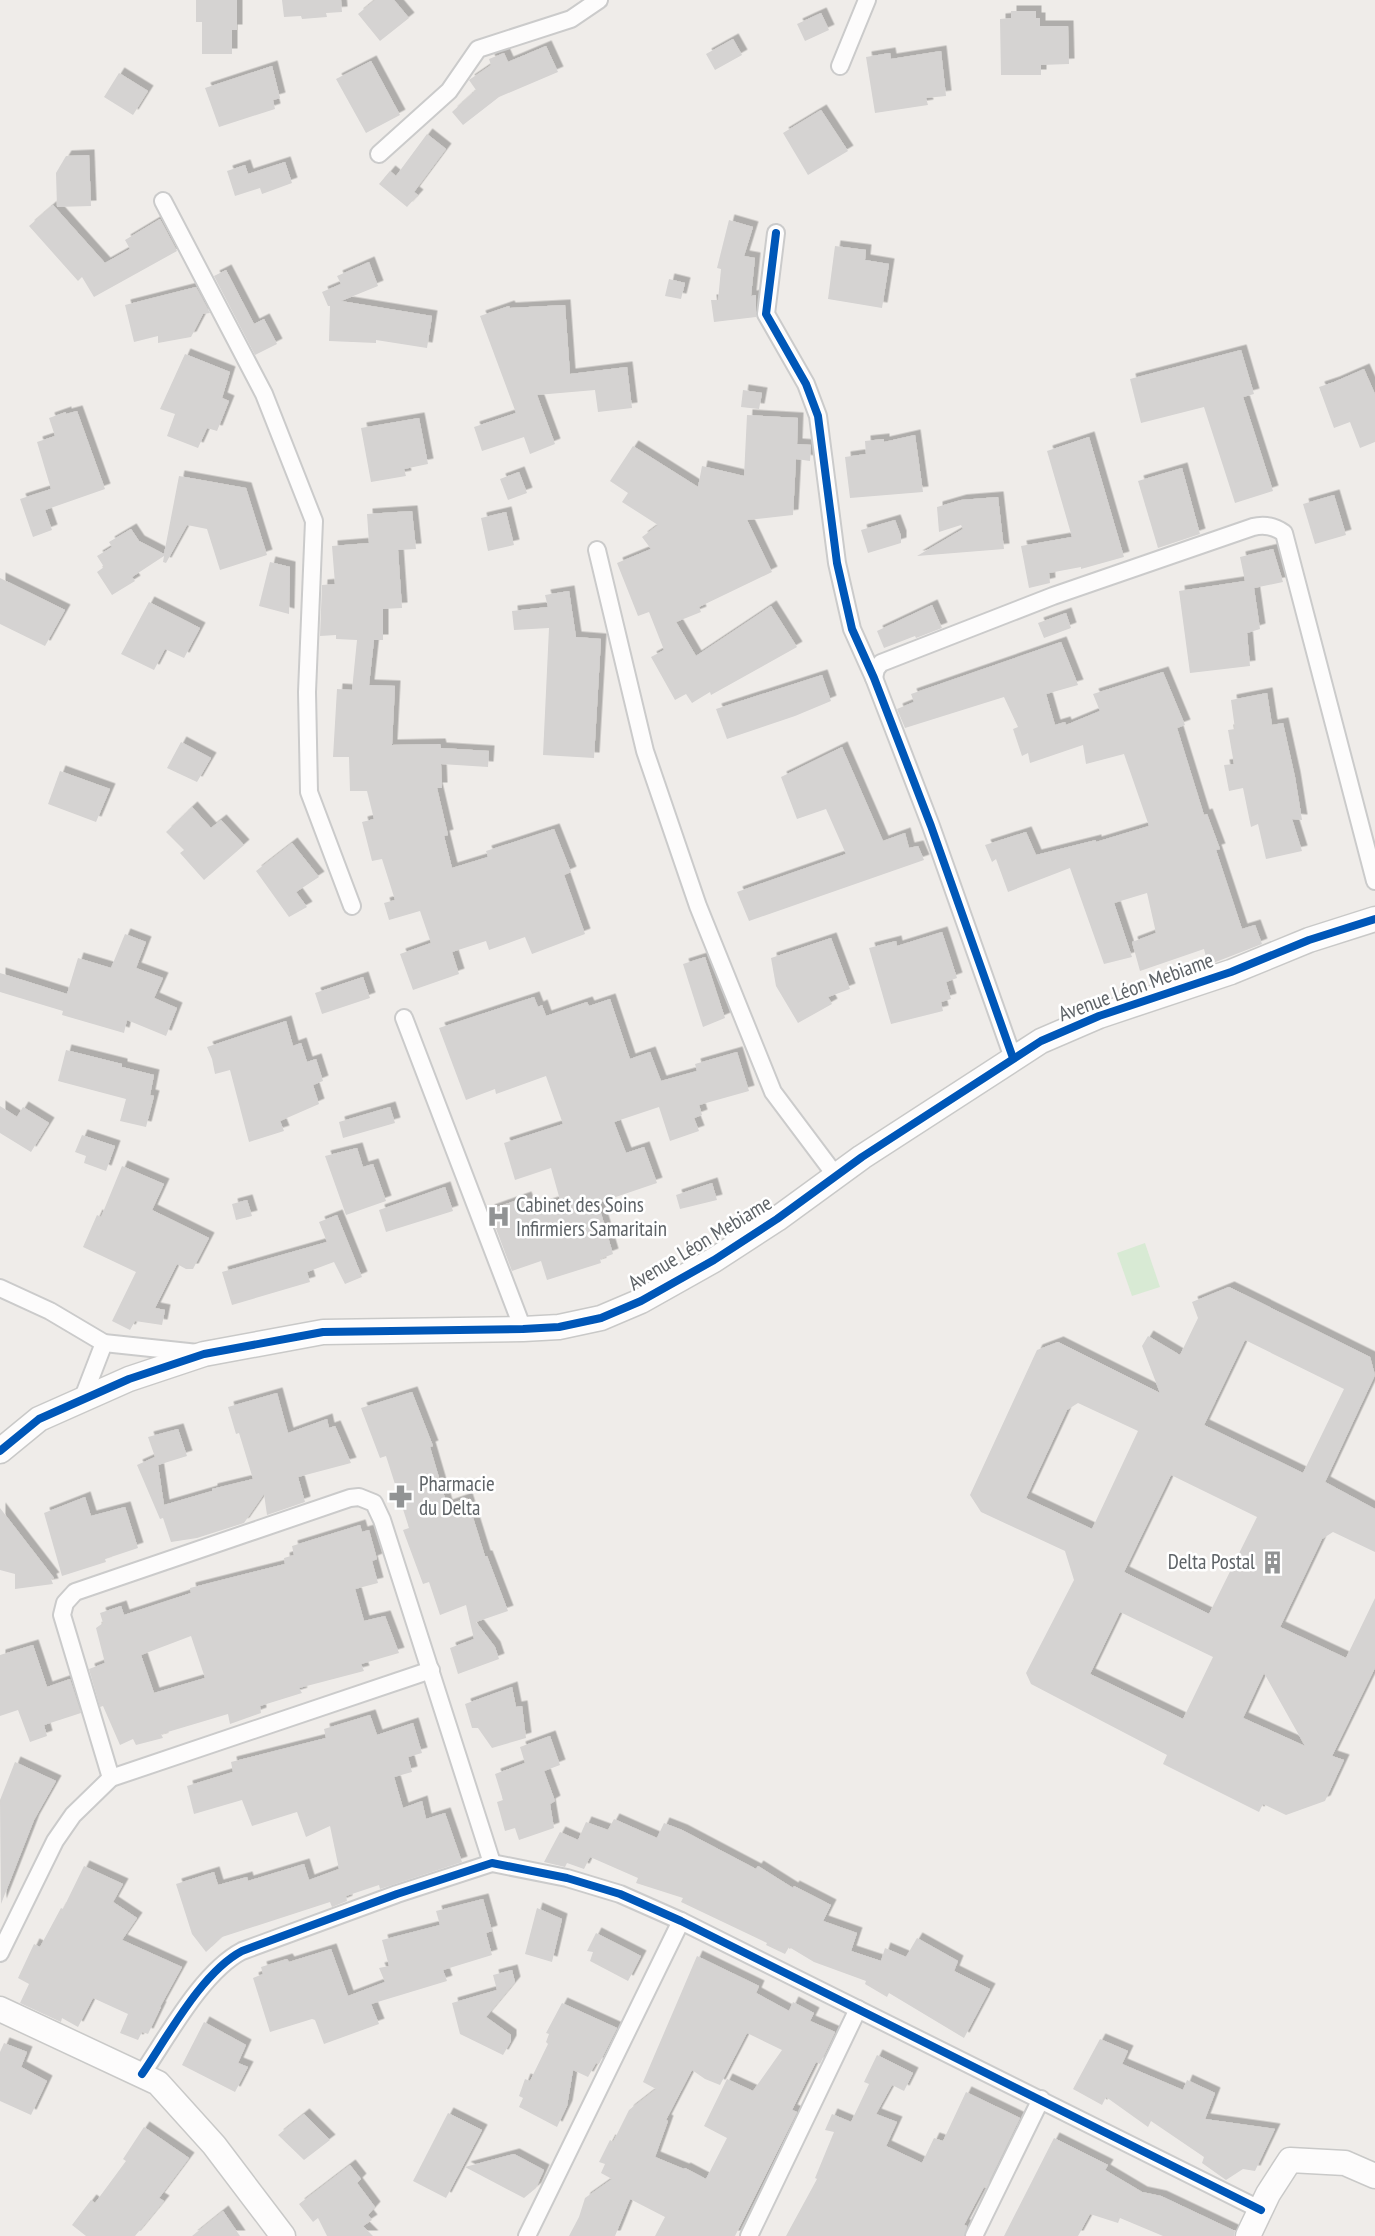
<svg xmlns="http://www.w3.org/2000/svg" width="1375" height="2236" viewBox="0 0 1375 2236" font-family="'PT Sans Narrow',sans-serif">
<defs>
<filter id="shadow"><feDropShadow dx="5.5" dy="-5.5" stdDeviation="0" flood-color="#0004"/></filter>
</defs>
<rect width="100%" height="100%" fill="#efece9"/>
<polygon fill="#d8ead4" points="1145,1243 1160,1287 1132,1296 1117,1253"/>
<g fill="#d5d3d2" fill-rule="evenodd" filter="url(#shadow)">
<polygon points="196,0 237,0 237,30 232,30 232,54 202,54 202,22 196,22"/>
<polygon points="282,0 341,0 342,12 326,13 327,17 302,19 301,16 284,17"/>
<polygon points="375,0 394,0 409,18 380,41 358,14"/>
<polygon points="1011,11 1036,11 1036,18 1040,18 1040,26 1068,26 1069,64 1041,65 1041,75 1001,75 1000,19 1011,18"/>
<polygon points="821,13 829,30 805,41 797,24"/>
<polygon points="733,39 742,55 715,70 706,54"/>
<polygon points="546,46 558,72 499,97 463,125 452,112 476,90 469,80 491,65 489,59 504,53 508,62"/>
<polygon points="941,51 946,96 926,98 928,105 875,113 866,57 890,53 891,59"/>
<polygon points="371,61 400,115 366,133 336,79"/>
<polygon points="272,66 280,98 273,100 275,109 219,127 205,88"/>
<polygon points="119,73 148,91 133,115 104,97"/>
<polygon points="821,110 848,151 808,175 783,133"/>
<polygon points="427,134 446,149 414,192 418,195 407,207 379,184 390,171 396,176"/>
<polygon points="89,155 91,206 57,207 56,173 66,156"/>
<polygon points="285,162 292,183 262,194 260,188 235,196 227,171 245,165 248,174"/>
<polygon points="53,205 105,263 130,249 125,240 160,219 177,251 94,297 82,277 78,281 29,226"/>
<polygon points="729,220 753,227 744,256 755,258 751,296 756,295 756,317 714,322 711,300 718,300 721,269 717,268"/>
<polygon points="835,246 866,250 865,260 889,264 882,308 828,299"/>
<polygon points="369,262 378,286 341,301 432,316 427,348 376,340 376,343 329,341 330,306 328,306 322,292 341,284 337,276"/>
<polygon points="226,270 254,324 264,319 277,344 255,355 214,276"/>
<polygon points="669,279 685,283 681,299 665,296"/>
<polygon points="196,287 210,313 203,314 191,337 158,343 158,336 134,342 125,305"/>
<polygon points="565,305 570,374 627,367 632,408 598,412 595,390 537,395 555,444 530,454 524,437 482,451 474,427 516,413 480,316 509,306 510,308"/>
<polygon points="1241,350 1254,394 1243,397 1273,491 1235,503 1204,407 1141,423 1130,379"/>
<polygon points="185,354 230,372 222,398 229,401 217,431 207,428 198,448 167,436 175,414 160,409"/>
<polygon points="1364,369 1375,394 1375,442 1360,448 1350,422 1334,428 1319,387 1334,382"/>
<polygon points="743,390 762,393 759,409 741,407"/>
<polygon points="77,411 105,489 45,510 52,530 33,537 20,499 51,489 37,442 55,436 49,418 66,412 66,414"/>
<polygon points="747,415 798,418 797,444 811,445 810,461 796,459 793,515 747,520 772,572 699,607 701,612 676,622 696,656 771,606 797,647 711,695 710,692 692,703 686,694 675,700 651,657 664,650 649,612 638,616 617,563 651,549 642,537 658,525 622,502 628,493 610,481 633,446 698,487 702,466 744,476"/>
<polygon points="419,418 428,464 404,469 406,476 371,482 361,428"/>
<polygon points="915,435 923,492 850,498 845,457 866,454 865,441 884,439 884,442"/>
<polygon points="1089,437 1124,557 1081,569 1081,567 1049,573 1050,583 1029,588 1021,546 1072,537 1047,451"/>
<polygon points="1182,468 1200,534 1158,548 1138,481"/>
<polygon points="519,472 527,493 508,500 500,479"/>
<polygon points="179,476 246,488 267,555 220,570 207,529 187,525 166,563 163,562 164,556 132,577 135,581 112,595 97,572 104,567 97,556 112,547 109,542 131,529 139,541 164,554"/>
<polygon points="1334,495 1346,535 1315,544 1303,504"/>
<polygon points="998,497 1004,549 917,556 963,529 961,525 939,532 937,507 961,500"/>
<polygon points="412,511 416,549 398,550 402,608 383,609 383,640 374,640 369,685 395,686 392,745 440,744 441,748 489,751 488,767 441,764 442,788 437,788 448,835 444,836 452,868 488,857 486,851 554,829 571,872 564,875 585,934 532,954 525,937 489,950 486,941 452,952 459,974 413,990 400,954 431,943 420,911 389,920 384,903 395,900 382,859 372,861 362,822 374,819 367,791 350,791 349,757 333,757 337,689 352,690 357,640 336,639 336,635 320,636 322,585 335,584 332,546 369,543 367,514"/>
<polygon points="506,512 514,545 488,551 481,518"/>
<polygon points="895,520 901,536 901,543 868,553 861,530"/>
<polygon points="1273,549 1283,582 1254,588 1260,629 1247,633 1250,666 1190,673 1179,591 1245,581 1240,557"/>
<polygon points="270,562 290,567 289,614 259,606"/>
<polygon points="0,578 65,610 45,646 0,624"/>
<polygon points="569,591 576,637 601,639 594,758 543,755 549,628 514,630 512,611 548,607 545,595"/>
<polygon points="149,602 200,628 184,658 165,649 154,670 121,654"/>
<polygon points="932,605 942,628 916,638 915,636 884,648 877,631"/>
<polygon points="1066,613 1071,628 1044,638 1038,623"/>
<polygon points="1061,642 1078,685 1046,694 1055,725 1065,722 1066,725 1100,711 1093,694 1163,672 1185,725 1177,728 1204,815 1207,814 1220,849 1216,850 1242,929 1255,925 1262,944 1208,965 1204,949 1140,971 1132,942 1156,933 1147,893 1114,903 1132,957 1104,964 1070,868 1008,892 996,859 992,862 985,845 1026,832 1036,855 1096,840 1096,842 1149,826 1124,754 1086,764 1083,745 1030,763 1028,753 1022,756 1013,729 1018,727 1004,697 905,728 897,709 914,702 911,694"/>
<polygon points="822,675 831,701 795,716 727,739 716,709"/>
<polygon points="1267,693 1272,725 1283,723 1295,777 1302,820 1292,819 1302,851 1266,859 1258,824 1251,827 1243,788 1229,791 1224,765 1234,764 1228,730 1235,729 1231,700"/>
<polygon points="181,742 211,758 197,782 167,768"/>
<polygon points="842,747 883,841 905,833 909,848 918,846 924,860 749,921 737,892 846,854 826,809 797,819 781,777"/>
<polygon points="60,771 110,789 96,822 48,804"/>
<polygon points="192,807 211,828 221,820 244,845 204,880 180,853 184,850 166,832"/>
<polygon points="292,843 319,877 296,892 307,907 289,917 256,871"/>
<polygon points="942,932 957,978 946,982 951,999 941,1002 943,1011 891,1024 869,948 896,941 897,946"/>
<polygon points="125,934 146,942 136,968 163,978 154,998 177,1008 166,1036 127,1020 124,1033 62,1015 63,1011 0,992 0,973 67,994 78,958 111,968"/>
<polygon points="831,938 850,989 828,997 832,1004 798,1023 776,986 771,958"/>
<polygon points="705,957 725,1018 703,1027 683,964"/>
<polygon points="363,977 370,998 322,1014 315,993"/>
<polygon points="534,997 538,1007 542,1005 546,1016 587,1002 589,1006 610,999 630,1059 650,1052 661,1081 697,1071 695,1064 737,1052 749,1091 699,1105 702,1115 694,1118 699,1131 670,1141 659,1107 614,1122 626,1153 644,1147 657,1183 598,1203 613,1254 600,1259 601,1263 547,1280 541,1261 512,1271 489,1210 526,1197 530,1209 560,1200 551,1168 515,1180 504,1143 563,1124 546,1076 496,1094 495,1089 466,1100 439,1028"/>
<polygon points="286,1021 293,1046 301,1043 307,1062 316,1059 323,1081 313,1085 319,1104 280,1121 284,1131 249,1142 230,1070 215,1074 212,1059 207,1047"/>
<polygon points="66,1050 122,1064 122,1067 154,1075 150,1095 154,1096 146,1127 120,1121 126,1099 58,1081"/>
<polygon points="0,1106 17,1117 23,1107 49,1123 31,1152 0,1133"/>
<polygon points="390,1107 395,1123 343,1138 339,1122"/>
<polygon points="82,1135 115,1146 106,1171 84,1163 86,1156 75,1152"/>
<polygon points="357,1148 363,1167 373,1164 386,1201 346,1215 325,1156"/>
<polygon points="122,1166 164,1184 152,1210 209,1238 193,1269 186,1269 177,1264 155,1308 165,1310 162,1325 135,1321 130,1330 112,1321 136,1272 83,1247 97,1215 101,1217"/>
<polygon points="712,1183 717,1200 680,1209 676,1195"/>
<polygon points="445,1187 453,1211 386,1232 379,1210"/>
<polygon points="247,1200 252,1216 236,1220 232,1204"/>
<polygon points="337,1215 362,1277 345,1284 334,1262 307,1272 310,1282 232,1305 222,1272 327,1242 319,1222"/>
<path d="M 1229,1287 L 1370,1357 L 1375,1375 L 1325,1482 L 1375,1509 L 1375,1552 L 1333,1532 L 1322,1539 L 1280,1627 L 1346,1658 L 1375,1598 L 1375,1668 L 1332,1756 L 1344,1760 L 1325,1801 L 1286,1815 L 1263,1804 L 1259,1812 L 1163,1764 L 1167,1755 L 1031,1684 L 1026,1673 L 1074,1580 L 1065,1551 L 981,1512 L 970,1495 L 1037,1350 L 1058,1342 L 1160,1393 L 1142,1346 L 1148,1336 L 1180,1355 L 1198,1318 L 1192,1302 ZM 1245,1340 L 1344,1389 L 1303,1473 L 1204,1425 ZM 1078,1403 L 1138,1431 L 1092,1529 L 1026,1498 L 1067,1410 ZM 1171,1475 L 1257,1517 L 1209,1614 L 1124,1572 ZM 1120,1612 L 1213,1657 L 1183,1719 L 1090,1674 ZM 1264,1673 L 1305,1746 L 1243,1718 Z"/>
<polygon points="412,1392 433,1446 430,1447 447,1505 467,1498 485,1556 487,1556 508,1611 476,1622 495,1647 499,1659 458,1674 450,1648 474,1639 466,1605 440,1615 429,1582 423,1584 403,1530 409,1528 386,1456 380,1458 361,1408"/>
<polygon points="277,1393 288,1433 327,1419 329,1428 335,1426 351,1463 298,1477 305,1502 267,1515 264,1494 244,1523 197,1538 171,1542 163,1518 160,1519 137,1465 155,1457 148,1437 178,1429 187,1456 158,1465 164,1505 212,1491 212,1489 253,1479 239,1433 236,1434 228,1407"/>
<polygon points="85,1497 91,1516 125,1507 138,1548 105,1559 106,1562 62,1576 44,1513"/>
<polygon points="0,1508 54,1578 51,1579 53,1584 15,1589 15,1574 0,1570"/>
<path d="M 360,1525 L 362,1532 L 369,1530 L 377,1559 L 372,1561 L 378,1583 L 355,1589 L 364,1621 L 385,1616 L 399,1653 L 361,1664 L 364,1671 L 299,1688 L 302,1693 L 260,1706 L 261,1713 L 230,1724 L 228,1714 L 161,1734 L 163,1738 L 136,1745 L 133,1739 L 120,1745 L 103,1706 L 100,1707 L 89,1669 L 105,1663 L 96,1628 L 103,1623 L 100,1613 L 121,1606 L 124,1615 L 191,1593 L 190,1588 L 285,1564 L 284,1558 L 294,1555 L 292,1546 ZM 191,1636 L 205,1678 L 154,1693 L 141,1655 Z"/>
<polygon points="33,1645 47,1687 70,1679 81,1713 44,1725 47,1736 30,1742 18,1710 0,1716 0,1655"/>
<polygon points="512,1687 516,1707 522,1706 526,1738 492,1748 478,1728 472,1728 465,1704"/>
<polygon points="370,1715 377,1735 413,1723 422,1753 408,1757 412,1772 394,1777 403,1808 422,1801 426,1819 445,1813 462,1862 380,1889 379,1885 346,1896 347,1901 332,1907 330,1902 222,1937 206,1952 192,1934 176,1884 214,1872 218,1885 247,1877 248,1881 304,1864 309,1880 339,1869 330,1826 306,1837 297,1812 252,1826 242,1800 194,1814 187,1786 233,1772 231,1762 326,1738 324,1729"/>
<polygon points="550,1736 560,1765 544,1771 555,1801 550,1804 554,1828 519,1840 515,1828 505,1831 497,1802 503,1800 495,1774 525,1763 520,1747"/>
<polygon points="15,1762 56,1781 34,1820 1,1904 0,1800"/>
<polygon points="614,1819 657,1838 664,1823 682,1830 756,1869 758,1866 793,1888 794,1886 831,1905 823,1921 857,1933 851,1951 881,1961 885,1948 906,1957 917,1938 958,1961 954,1971 990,1989 964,2038 889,1993 887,1997 865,1984 866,1981 814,1962 789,1947 785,1954 766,1945 767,1943 681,1902 683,1898 636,1883 638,1878 590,1857 584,1869 567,1863 565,1867 544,1862 560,1832 578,1840 586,1822 608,1830"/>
<polygon points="84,1866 123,1884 113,1902 137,1918 122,1940 182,1967 160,2007 161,2007 148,2034 142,2032 138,2040 120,2033 128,2014 93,1998 78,2027 62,2018 61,2022 20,2003 29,1984 18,1978 34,1944 40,1947 61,1908 63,1909"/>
<polygon points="483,1899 492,1931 486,1933 492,1955 443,1970 447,1981 371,2004 379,2024 324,2044 315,2020 312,2019 270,2032 253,1978 263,1974 261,1967 287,1959 289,1962 331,1949 348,1996 385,1982 379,1968 389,1966 382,1940 440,1925 436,1911"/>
<polygon points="537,1908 562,1919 552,1962 525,1954"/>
<polygon points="596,1933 641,1956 628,1981 590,1961 593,1952 587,1951"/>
<path d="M 697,1956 L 759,1986 L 756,1993 L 789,2011 L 793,2002 L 814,2013 L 810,2021 L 835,2032 L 820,2064 L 816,2062 L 792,2110 L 797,2112 L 735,2236 L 655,2236 L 665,2217 L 630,2199 L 615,2236 L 569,2236 L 579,2217 L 585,2198 L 612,2179 L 601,2173 L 605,2164 L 599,2162 L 610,2140 L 613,2142 L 629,2110 L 656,2089 L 643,2082 ZM 747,2033 L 782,2050 L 753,2091 L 727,2079 L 704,2126 L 727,2138 L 706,2179 L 685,2168 L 684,2169 L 655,2157 L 668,2121 L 666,2120 L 692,2070 L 705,2079 L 720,2085 Z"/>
<polygon points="512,1970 515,1982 486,2017 511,2035 511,2041 503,2055 460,2034 452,2003 497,1990 493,1975"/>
<polygon points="562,2003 617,2028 599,2064 596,2063 588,2077 573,2070 567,2106 557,2127 519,2107 523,2098 519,2096 525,2079 530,2081 548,2044 546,2042 549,2034 546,2033"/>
<polygon points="204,2022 246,2045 238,2063 248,2067 235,2092 182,2065"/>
<polygon points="1100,2039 1128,2051 1122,2064 1183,2090 1187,2080 1215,2093 1205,2119 1275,2129 1255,2171 1243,2169 1226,2180 1202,2163 1204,2157 1151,2121 1148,2127 1106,2097 1102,2105 1073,2089"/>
<polygon points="4,2043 27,2052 21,2067 47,2081 31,2115 0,2101 0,2052"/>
<polygon points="877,2055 913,2073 904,2091 892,2085 876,2114 897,2122 886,2146 922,2163 934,2138 943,2141 966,2092 1020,2118 986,2188 984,2187 964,2225 967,2226 964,2236 786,2236 817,2179 815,2178 834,2132 825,2130 832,2114 851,2122 869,2084 864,2082"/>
<polygon points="448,2113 482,2130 446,2198 413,2181"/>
<polygon points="304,2114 330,2140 304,2160 278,2135"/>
<polygon points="144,2127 189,2158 159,2198 164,2201 135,2236 86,2236 72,2225 91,2200 95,2203 126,2161 123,2159"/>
<polygon points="1054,2138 1108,2165 1105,2170 1142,2192 1161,2196 1235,2231 1234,2236 1163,2236 1120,2218 1118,2223 1090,2214 1078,2236 1004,2236"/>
<polygon points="514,2154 544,2170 536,2188 524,2198 465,2167"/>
<polygon points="350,2165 361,2179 357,2183 375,2207 368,2215 372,2220 363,2226 373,2236 327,2236 318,2218 313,2222 299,2204"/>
<polygon points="223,2211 240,2236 192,2236"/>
</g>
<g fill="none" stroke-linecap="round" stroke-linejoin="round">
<defs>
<g id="street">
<polyline points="840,66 867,0"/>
<polyline points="379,154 449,91 478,49 571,19 599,0"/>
<polyline points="163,201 264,394 314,521 307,692 309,792 352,906"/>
<polyline points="776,233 766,314 806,384 818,416 837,563 852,629 874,678 931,826 1013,1058"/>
<polyline points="597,550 645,751 698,906 773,1092 836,1176"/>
<path d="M 874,678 L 876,669 L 881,663 L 1053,596 L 1253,527 C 1264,524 1274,526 1284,533 L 1375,881"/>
<polyline points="404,1018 523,1329"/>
<polyline points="0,1288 50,1311 104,1343 198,1353"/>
<polyline points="82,1400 104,1343"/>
<polyline points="111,1778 62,1615 65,1603 75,1592 350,1498 359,1497 374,1503 382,1520 492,1863"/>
<polyline points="0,1953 55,1841 73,1815 111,1778 431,1670"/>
<path d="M 142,2074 C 168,2036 202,1972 242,1951 L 397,1894 L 492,1863 L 567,1878 L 620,1894 L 681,1921 L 1261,2210"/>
<polyline points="527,2236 681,1921"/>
<polyline points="749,2236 858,2009"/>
<polyline points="974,2236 1041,2099"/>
</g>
<g id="secondary">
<polyline points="0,1451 39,1419 129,1379 204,1354 323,1332 523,1329 559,1327 601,1318 641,1301 714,1260 777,1219 862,1157 1041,1041 1099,1016 1231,972 1309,940 1375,919"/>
<polyline points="0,2009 158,2083 214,2145 283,2236"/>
<polyline points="1248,2236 1268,2194 1290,2160 1345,2163 1375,2176"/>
</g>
</defs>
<use href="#street" stroke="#cbcbcb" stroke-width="20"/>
<use href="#secondary" stroke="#c9c9c8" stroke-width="27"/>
<use href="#street" stroke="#fdfcfc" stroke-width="16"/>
<use href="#secondary" stroke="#fdfcfc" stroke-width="24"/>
<defs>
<g id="cycleway">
<polyline points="776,233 766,314 806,384 818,416 837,563 852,629 874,678 931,826 1013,1058"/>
<polyline points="0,1451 39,1419 129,1379 204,1354 323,1332 523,1329 559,1327 601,1318 641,1301 714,1260 777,1219 862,1157 1041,1041 1099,1016 1231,972 1309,940 1375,919"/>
<path d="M 142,2074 C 168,2036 202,1972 242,1951 L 397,1894 L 492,1863 L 567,1878 L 620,1894 L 681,1921 L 1261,2210"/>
</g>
</defs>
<use href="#cycleway" stroke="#fff" stroke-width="11"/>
<use href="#cycleway" stroke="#0057b8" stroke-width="8"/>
</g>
<defs>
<symbol id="hospital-bare" viewBox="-9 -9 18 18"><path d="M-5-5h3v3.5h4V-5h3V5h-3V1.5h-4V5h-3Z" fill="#919394" stroke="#fff" stroke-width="2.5" paint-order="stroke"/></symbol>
<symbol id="pharmacy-bare" viewBox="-9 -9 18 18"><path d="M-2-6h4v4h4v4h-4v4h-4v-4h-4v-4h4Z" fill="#919394" stroke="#fff" stroke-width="2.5" paint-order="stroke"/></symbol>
<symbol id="building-bare" viewBox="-9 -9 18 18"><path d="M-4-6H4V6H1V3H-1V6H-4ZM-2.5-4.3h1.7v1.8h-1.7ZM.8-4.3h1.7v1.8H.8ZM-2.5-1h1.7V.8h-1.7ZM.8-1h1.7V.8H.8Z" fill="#919394" stroke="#fff" stroke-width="2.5" paint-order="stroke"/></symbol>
</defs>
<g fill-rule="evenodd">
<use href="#hospital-bare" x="482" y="1200" width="33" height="33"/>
<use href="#pharmacy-bare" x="384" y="1480" width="33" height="33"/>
<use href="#building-bare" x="1256" y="1546" width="33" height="33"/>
</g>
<g text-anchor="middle" stroke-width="5" stroke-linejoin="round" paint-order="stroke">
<g font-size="21" fill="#5e6367" stroke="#fff">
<text transform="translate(1136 987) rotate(-20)" y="7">Avenue Léon Mebiame</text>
<text transform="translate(700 1243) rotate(-31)" y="7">Avenue Léon Mebiame</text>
</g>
<g font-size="21" fill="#5e6367" stroke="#fff" text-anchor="start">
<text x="516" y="1212">Cabinet des Soins<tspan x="516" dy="24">Infirmiers Samaritain</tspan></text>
<text x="419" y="1491">Pharmacie<tspan x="419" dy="24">du Delta</tspan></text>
<text x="1255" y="1569" text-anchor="end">Delta Postal</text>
</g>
</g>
</svg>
